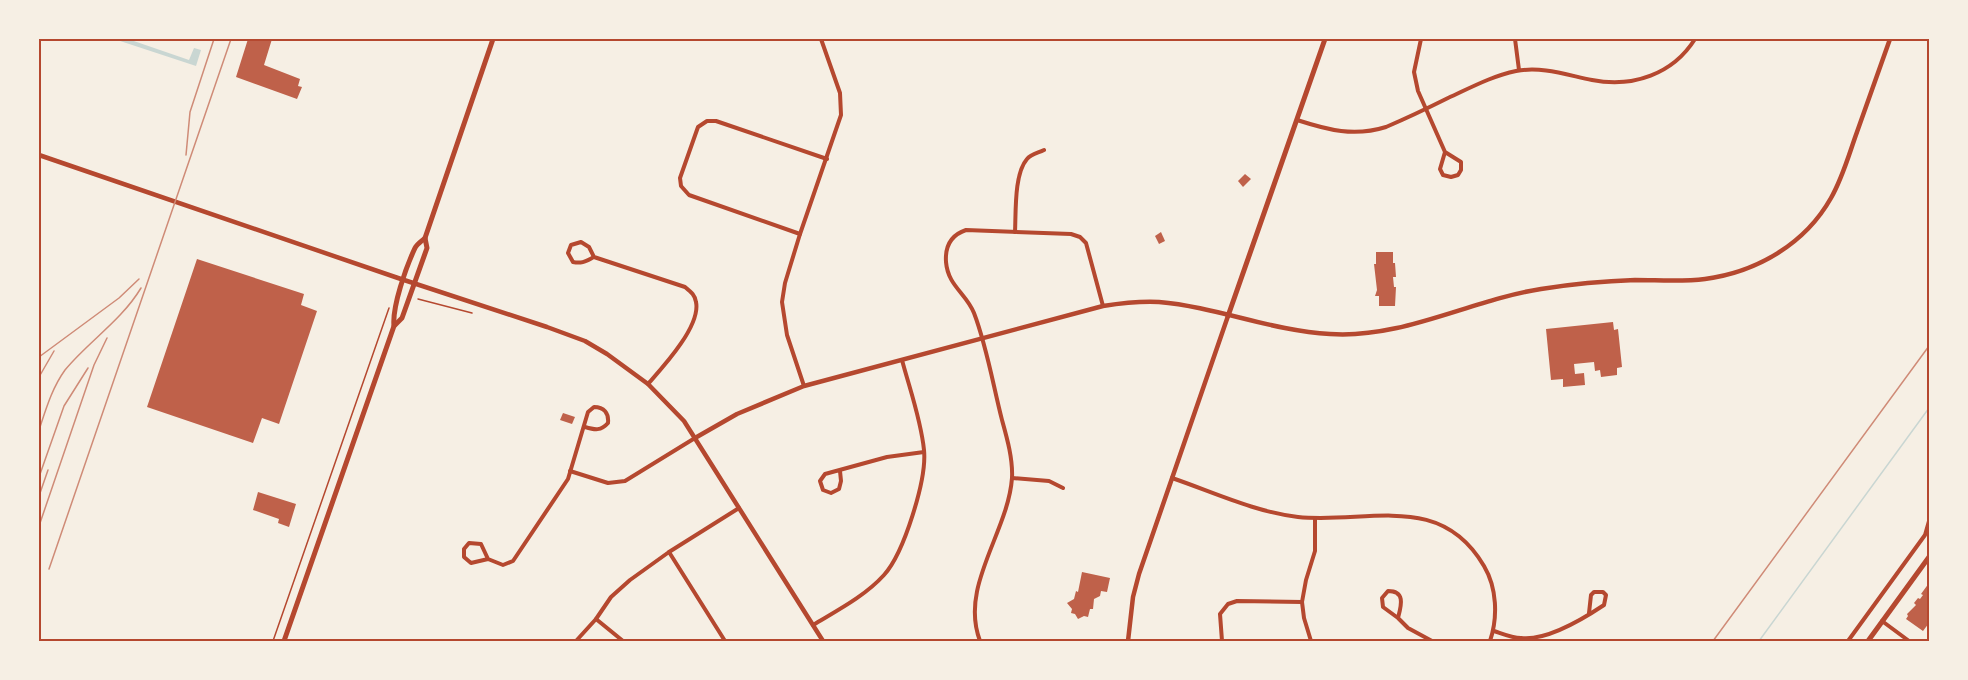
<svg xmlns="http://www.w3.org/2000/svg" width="1968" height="680" viewBox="0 0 1968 680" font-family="'Public Sans',sans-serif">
<rect width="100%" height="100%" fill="#f6efe4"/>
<polygon fill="#c9d6d2" points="114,39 128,39 189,60 194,48 201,50 196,66"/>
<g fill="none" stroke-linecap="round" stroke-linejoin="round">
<polyline stroke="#c9d6d2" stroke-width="1.5" points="1759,641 1929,408"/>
</g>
<g fill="#bf614a">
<polygon points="248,39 272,39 264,65 300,79 298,86 302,87 297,99 236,77"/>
<polygon points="1245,174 1251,179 1243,187 1238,181"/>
<polygon points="1161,232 1165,241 1159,244 1155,236"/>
<polygon points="1376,252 1393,252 1393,263 1395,263 1396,277 1393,277 1394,287 1396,287 1395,306 1379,306 1379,296 1375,296 1377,290 1374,264 1376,264"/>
<polygon points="197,259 304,294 301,305 317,311 279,424 262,418 253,443 147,407"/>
<polygon points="1613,322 1614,330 1618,329 1622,367 1617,368 1617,375 1601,377 1600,370 1595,371 1594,362 1574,364 1575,374 1584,373 1585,385 1563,387 1563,379 1551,380 1546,329"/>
<polygon points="563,413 575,417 572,424 560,420"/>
<polygon points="258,492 296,504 289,527 278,523 279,519 253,510"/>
<polygon points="1082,572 1110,578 1107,592 1101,591 1100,596 1094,599 1093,609 1090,609 1088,617 1084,616 1078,619 1075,614 1071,613 1072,609 1067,603 1074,599 1076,591 1078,592"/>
<polygon points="1929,583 1929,623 1923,631 1906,619 1908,616 1907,614 1916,605 1914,603 1918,598 1920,599 1923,595 1921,594"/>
</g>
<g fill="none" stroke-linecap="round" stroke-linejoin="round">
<g stroke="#b5482f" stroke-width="1.5">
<polyline points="418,299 472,313"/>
<polyline points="273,641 389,308"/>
</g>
<g stroke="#b5482f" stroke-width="4">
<polyline points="1421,39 1414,72 1418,91 1445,152 1461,162 1461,170 1458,175 1451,177 1443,175 1440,169 1445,152"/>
<polyline points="1515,39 1519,70"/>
<path d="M 1297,120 C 1328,130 1354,137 1386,127 C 1407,118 1428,108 1448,98 C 1470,88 1492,76 1516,71 C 1542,66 1567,75 1592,80 C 1633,88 1673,74 1695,39"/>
<path d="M 1015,232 C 1016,212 1014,174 1027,159 C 1031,154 1038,153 1044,150"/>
<polyline points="800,234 689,195 681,186 680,178 698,127 707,121 716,121 827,159"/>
<path d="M 594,257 C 586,261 582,264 573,262 L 568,253 L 571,245 L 581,242 L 589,247 L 594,257 L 685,287 C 691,292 695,295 696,302 C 701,326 663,367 648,384"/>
<polyline points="804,386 787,335 782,302 785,283 800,234 841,115 840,93 821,39"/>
<polyline points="570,471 608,483 625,481 695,438"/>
<polyline points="840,471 841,481 839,489 831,493 823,490 820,481 825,474 887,457 924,452"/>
<polyline points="1012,478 1049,481 1063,488"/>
<path d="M 1172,478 C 1213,492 1255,512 1298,517 C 1368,524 1440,491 1484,566 C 1497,588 1498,617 1490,641"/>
<polyline points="669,552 725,641"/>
<path d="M 488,559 L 481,544 L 469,543 L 464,549 L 464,557 L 471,563 L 488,559 L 503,565 L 513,561 L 568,479 L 588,412 L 594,407 C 604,407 609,413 608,423 C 601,431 595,430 585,427"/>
<path d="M 1398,618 C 1401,606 1406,591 1388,591 L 1382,598 L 1383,607 L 1398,618 L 1408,628 L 1432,641"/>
<polyline points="596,619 623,641"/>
<polyline points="1882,621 1909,641"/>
<path d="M 813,625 C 838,610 865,596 884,575 C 904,553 927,479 924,450 C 921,420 910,390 902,360"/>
<path d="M 1494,631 C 1503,634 1512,638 1521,638 C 1547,641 1583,619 1604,605 L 1606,595 L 1603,592 L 1594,592 L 1591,595 L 1589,613"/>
<polyline points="576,641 596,619 611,597 630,580 669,552 739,508"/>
<path d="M 980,641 C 959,586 1008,533 1012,478 C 1013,459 1007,438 1002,420 C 993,385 987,347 974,313 C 966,293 948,286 946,262 C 945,247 951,235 966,230 L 1071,234 L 1080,237 L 1086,243 L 1103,306"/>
<polyline points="1222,641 1220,614 1228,604 1237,601 1302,602"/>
<polyline points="1311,641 1304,618 1302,602 1306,580 1315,551 1315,518"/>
<polyline points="1848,641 1925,535 1929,521"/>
</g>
<g stroke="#b5482f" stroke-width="4.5">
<polyline points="39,155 398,278 547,327 585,341 607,354 648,384 684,421 823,641"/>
<path d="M 695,438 L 737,414 L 804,386 L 1103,306 C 1122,303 1140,301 1159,302 C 1217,307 1272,331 1330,334 C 1403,339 1470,300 1541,289 C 1572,284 1604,281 1635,280 C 1658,280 1682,282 1705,279 C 1757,272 1805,244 1831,198 C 1843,177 1849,154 1857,132 C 1868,101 1879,70 1890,39"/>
<polyline points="1128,641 1133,597 1139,574 1228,316"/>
</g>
<g stroke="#b5482f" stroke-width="5">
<polyline points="1228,316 1325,39"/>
<path d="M 394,326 C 392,307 406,267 415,248 C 417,244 422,241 425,238"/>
<polyline points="284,641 394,326 402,318 427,248 425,238 493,39"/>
<polyline points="1868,641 1929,557"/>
</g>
<g stroke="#cf8b77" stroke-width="1.5">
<polyline points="186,155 190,112 214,39"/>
<polyline points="39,357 119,298 139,279"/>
<polyline points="39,377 54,351"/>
<path d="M 39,430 C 46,409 52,388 65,370 C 89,341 121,321 141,288"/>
<polyline points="39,477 64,406 88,368"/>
<polyline points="39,496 48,470"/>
<polyline points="39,526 94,365 107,338"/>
<polyline points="49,569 231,39"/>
<polyline points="1713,641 1929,346"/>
</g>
</g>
<rect width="1968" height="680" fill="none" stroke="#f6efe4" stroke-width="81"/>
<rect x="40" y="40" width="1888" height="600" fill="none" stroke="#b5482f" stroke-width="2"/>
</svg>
